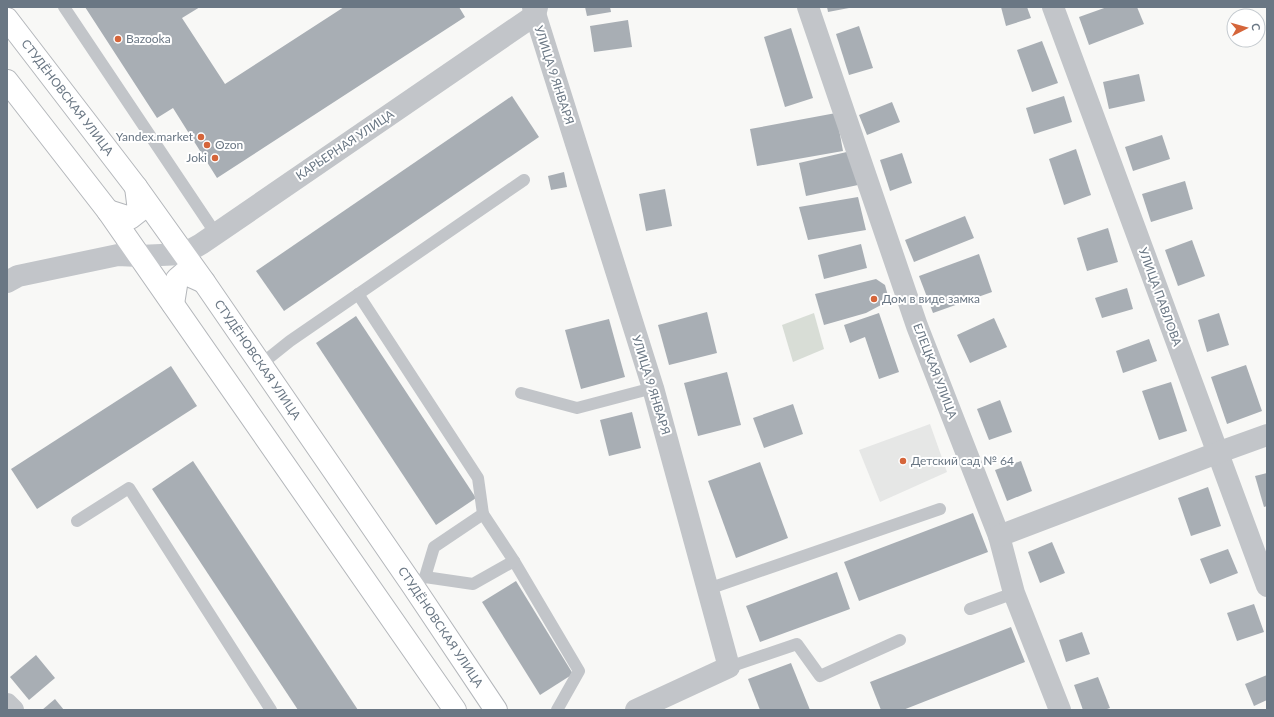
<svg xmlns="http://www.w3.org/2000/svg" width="1274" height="717" viewBox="0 0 1274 717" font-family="Lato,sans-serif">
<rect width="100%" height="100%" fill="#f8f8f6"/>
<polygon fill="#e6e7e6" points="930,424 947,472 880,502 859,450"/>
<polygon fill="#d8ddd6" points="814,313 824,349 793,362 782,325"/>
<g fill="#a8aeb4">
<polygon points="85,7 200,7 182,18 225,84 344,7 459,7 465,17 217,178 173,108 157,118"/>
<polygon points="585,7 610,7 611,12 587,16"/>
<polygon points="827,7 849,7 849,8 828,12"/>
<polygon points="1001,7 1027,7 1031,18 1006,26"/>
<polygon points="1107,7 1137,7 1144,24 1089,45 1079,17"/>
<polygon points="628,20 632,47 594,52 590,26"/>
<polygon points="859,26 873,68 849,75 836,34"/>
<polygon points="791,28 813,98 785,107 764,37"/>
<polygon points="1042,41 1058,83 1032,92 1017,50"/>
<polygon points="1139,74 1145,101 1109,109 1103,82"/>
<polygon points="512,96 539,137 284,311 256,271"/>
<polygon points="1064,96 1072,122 1034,134 1026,108"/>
<polygon points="892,102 900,122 867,135 859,115"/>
<polygon points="836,113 843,151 757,166 750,129"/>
<polygon points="1162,135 1170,159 1133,171 1125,147"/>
<polygon points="1076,149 1091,195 1064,205 1049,159"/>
<polygon points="851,151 858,185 806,196 799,163"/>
<polygon points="902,153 912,183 890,191 880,160"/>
<polygon points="564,172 567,187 551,190 548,176"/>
<polygon points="1185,181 1193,209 1151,222 1142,194"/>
<polygon points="665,189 672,226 646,231 639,194"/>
<polygon points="858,197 866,230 808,240 799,207"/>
<polygon points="965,216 974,238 914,262 905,240"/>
<polygon points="1108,228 1118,262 1087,271 1077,238"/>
<polygon points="1192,240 1205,276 1178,286 1165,250"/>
<polygon points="861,244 867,268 824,279 818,255"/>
<polygon points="979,254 992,292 933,313 919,276"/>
<polygon points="876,279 885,285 888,296 881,305 866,313 824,325 815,294"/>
<polygon points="1127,288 1133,309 1102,318 1095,298"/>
<polygon points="707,312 717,353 669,365 658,325"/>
<polygon points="879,313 899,372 879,379 865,337 850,343 844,325"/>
<polygon points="1219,313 1229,345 1207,352 1198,320"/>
<polygon points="356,316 476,498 436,525 316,343"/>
<polygon points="994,318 1007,347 970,363 957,335"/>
<polygon points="609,319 625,377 581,389 565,330"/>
<polygon points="1149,339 1157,361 1123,373 1116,351"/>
<polygon points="1246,365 1262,411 1227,424 1211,377"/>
<polygon points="171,366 197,406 37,509 11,469"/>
<polygon points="727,372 741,425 698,436 684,383"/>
<polygon points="1171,382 1187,431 1159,440 1142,391"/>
<polygon points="1000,400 1012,432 989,440 977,409"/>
<polygon points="793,404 803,434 764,448 753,418"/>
<polygon points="632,412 641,448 609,456 600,420"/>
<polygon points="193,461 358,710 298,710 152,489"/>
<polygon points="1021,461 1032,491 1007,501 995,470"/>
<polygon points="760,462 788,538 736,558 708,481"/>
<polygon points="1267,473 1267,506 1264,507 1255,476"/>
<polygon points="1208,487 1221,526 1191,536 1178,498"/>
<polygon points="973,513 988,552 859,601 844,562"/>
<polygon points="1052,542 1065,573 1040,583 1028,552"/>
<polygon points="1228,549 1238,573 1210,584 1200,559"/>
<polygon points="837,572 850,609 760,642 746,606"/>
<polygon points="516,581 573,674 540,695 482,602"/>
<polygon points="1254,604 1264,632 1237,641 1227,613"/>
<polygon points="1011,627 1025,662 903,710 881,710 870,682"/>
<polygon points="1082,632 1090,654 1066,662 1059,640"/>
<polygon points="36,655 55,678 29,700 10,677"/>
<polygon points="791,663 810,710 760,710 748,679"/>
<polygon points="1267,675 1267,700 1254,706 1245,684"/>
<polygon points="1098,677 1110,708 1104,710 1083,710 1074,685"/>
<polygon points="55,699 64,710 42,710"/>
</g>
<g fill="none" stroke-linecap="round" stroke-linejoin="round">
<defs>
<g id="primary">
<path id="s1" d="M 7,19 L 136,187 L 204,282 L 413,586 L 496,710"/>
<polyline points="7,81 108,211 455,710"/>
<polyline points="108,211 130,218 139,211 136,187"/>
<polyline points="173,304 177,279 184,273 204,282"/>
</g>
</defs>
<use href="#primary" stroke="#b4b7bb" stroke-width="24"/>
<g stroke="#c2c5c9" stroke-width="12">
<polyline points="64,7 216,234"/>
<polyline points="358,294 478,478 483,514 434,547 425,577 413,586"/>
<polyline points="260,365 290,341 524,180"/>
<polyline points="521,393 577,408 653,388"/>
<polyline points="77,521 129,488 271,710"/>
<polyline points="514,561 579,671 557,710"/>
<polyline points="425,577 473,584 514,561 483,514"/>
<polyline points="708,589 940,509"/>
<polyline points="970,609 1014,593"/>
<polyline points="729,667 797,644 820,676 900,640"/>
</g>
<g stroke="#c2c5c9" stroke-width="22">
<polyline points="533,7 653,388 729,667 636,710"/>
<polyline points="808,7 917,326 999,536 1014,593 1060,710"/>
<polyline points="1053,7 1267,586"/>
<polyline points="7,282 18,276 118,255 139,256 183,254 201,244 535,15 537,7"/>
<polyline points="999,536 1217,453 1267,435"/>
<polyline points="7,704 13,710"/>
</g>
<use href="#primary" stroke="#fff" stroke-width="22"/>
</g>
<g fill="#d5653a" stroke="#fff" stroke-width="1.5">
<circle cx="118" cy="39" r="4"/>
<circle cx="201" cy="137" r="4"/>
<circle cx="207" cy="145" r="4"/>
<circle cx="215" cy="158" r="4"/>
<circle cx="874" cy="299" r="4"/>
<circle cx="903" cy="461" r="4"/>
</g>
<g text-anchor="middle" stroke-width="4" stroke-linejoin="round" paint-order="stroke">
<g font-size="12" fill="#6a7784" stroke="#fff" text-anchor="start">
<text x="126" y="43">Bazooka</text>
<text x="193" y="141" text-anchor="end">Yandex.market</text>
<text x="215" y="149">Ozon</text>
<text x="207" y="162" text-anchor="end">Joki</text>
<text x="882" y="303">Дом в виде замка</text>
<text x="911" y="465">Детский сад № 64</text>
</g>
<g font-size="12" fill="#6a7784" stroke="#fff">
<text transform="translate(554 75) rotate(72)" y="4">УЛИЦА 9 ЯНВАРЯ</text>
<text dy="4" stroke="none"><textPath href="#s1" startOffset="99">СТУДЁНОВСКАЯ УЛИЦА</textPath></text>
<text transform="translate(345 145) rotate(-34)" y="4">КАРЬЕРНАЯ УЛИЦА</text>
<text transform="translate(1160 297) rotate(70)" y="4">УЛИЦА ПАВЛОВА</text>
<text dy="4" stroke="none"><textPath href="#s1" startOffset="423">СТУДЁНОВСКАЯ УЛИЦА</textPath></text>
<text transform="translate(935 371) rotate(69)" y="4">ЕЛЕЦКАЯ УЛИЦА</text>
<text transform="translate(651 385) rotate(73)" y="4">УЛИЦА 9 ЯНВАРЯ</text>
<text dy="4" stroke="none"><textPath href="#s1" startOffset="747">СТУДЁНОВСКАЯ УЛИЦА</textPath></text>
</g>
</g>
<rect width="1274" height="717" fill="none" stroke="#6a7784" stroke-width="16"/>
<g transform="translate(1246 28) rotate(84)"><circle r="19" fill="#ffffff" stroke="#c3c9ce"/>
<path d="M0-3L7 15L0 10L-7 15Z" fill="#d5653a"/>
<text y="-6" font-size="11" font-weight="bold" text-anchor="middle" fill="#6a7784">С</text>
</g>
</svg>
